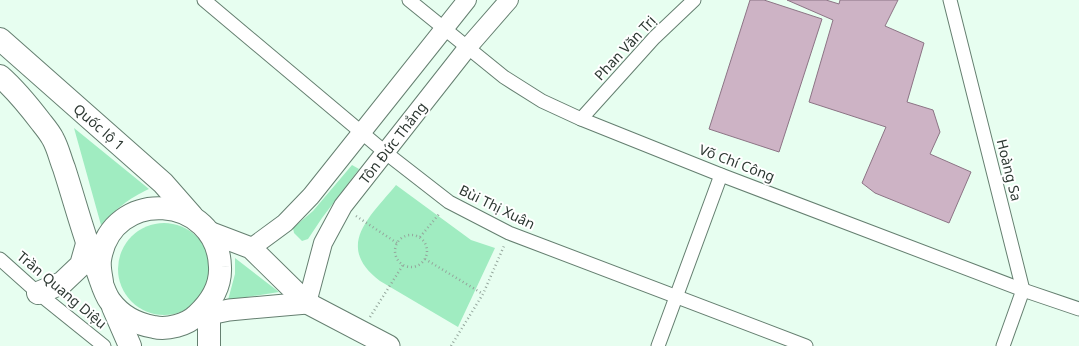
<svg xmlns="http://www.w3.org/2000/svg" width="1079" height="346" viewBox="0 0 1079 346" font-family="'Noto Sans',sans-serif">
<rect width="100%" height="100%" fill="#e7fef0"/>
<g fill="#a0ecc1">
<path d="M 74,128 L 149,189 C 128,199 117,208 101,225 Z"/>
<polygon points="352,165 359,169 322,218 308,239 302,241 294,233 293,228 313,211"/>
<path d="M 396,185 L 471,240 L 495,248 L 458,327 L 380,281 C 334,246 370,217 396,185 Z"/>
<circle cx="164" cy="269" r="46"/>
<polygon points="235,258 279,292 228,300 235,274"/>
</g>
<g fill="#cdb3c5" stroke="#8c7485">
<polygon points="750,0 764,0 822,19 779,152 709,129"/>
<polygon points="787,0 826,0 839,4 840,0 898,0 885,26 924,43 907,102 933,110 940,132 930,154 971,172 949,223 875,193 862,183 886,127 809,102 833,20"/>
</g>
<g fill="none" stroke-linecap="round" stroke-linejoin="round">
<defs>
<g id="street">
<polyline points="204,0 386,153 449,202 509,233 806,346"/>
<polyline points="409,0 504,77 542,101 581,119 721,175 1023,290 1079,309"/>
<polyline points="950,0 1023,290 1003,346"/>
<polyline points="581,119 654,38 694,0"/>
<polyline points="0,259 38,293 104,346"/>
<polyline points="658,346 721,175"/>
</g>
<g id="secondary">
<polyline points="251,248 285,223 311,196 467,0"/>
<polyline points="307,303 323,243 343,206 468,47 509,0"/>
</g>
<g id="primary">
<polyline points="209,232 251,248 307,303 389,346"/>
<polyline points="195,317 229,310 307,303"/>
</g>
<g id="highway">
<polyline points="0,39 163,183 192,216"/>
<path d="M 0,76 C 16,90 28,105 41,122 C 45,127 50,133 53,139 C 58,148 60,158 64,168 C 75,202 84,237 97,270 C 101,280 104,293 110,301 C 121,316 136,324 154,327 C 167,330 187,325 197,315 C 210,303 221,287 220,267 C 218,194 111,186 100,260 C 99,267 101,275 102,282"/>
<polyline points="38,293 62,283 81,265 87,244"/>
<polyline points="209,304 209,346"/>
<polyline points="113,307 130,346"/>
</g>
</defs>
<use href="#street" stroke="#657f70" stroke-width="15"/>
<use href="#secondary" stroke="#657f70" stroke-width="20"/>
<use href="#primary" stroke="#657f70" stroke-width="23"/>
<use href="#highway" stroke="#657f70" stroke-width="24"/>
<g stroke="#94a69c" stroke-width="2.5" stroke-dasharray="1 3" stroke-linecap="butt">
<polyline points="356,216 397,243"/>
<circle cx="411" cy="251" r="16"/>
<polyline points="420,237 440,213"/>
<polyline points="425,259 483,294"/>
<polyline points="370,317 403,265"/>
<polyline points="451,346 483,294 504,246"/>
</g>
<use href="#street" stroke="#fff" stroke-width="13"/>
<use href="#secondary" stroke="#fff" stroke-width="18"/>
<use href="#primary" stroke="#fff" stroke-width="21"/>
<use href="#highway" stroke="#fff" stroke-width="22"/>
</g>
<g text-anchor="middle" stroke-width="4" stroke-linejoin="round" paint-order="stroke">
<g font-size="14" fill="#2d3832" stroke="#fff">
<text transform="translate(625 48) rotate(-47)" y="5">Phan Văn Trị</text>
<text transform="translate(99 127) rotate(41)" y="5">Quốc lộ 1</text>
<text transform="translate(393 143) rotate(-52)" y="5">Tôn Đức Thắng</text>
<text transform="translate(737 163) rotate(21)" y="5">Võ Chí Công</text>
<text transform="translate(1009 170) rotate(76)" y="5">Hoàng Sa</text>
<text transform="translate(497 207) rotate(26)" y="5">Bùi Thị Xuân</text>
<text transform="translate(62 290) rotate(40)" y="5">Trần Quang Diệu</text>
</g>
</g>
</svg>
